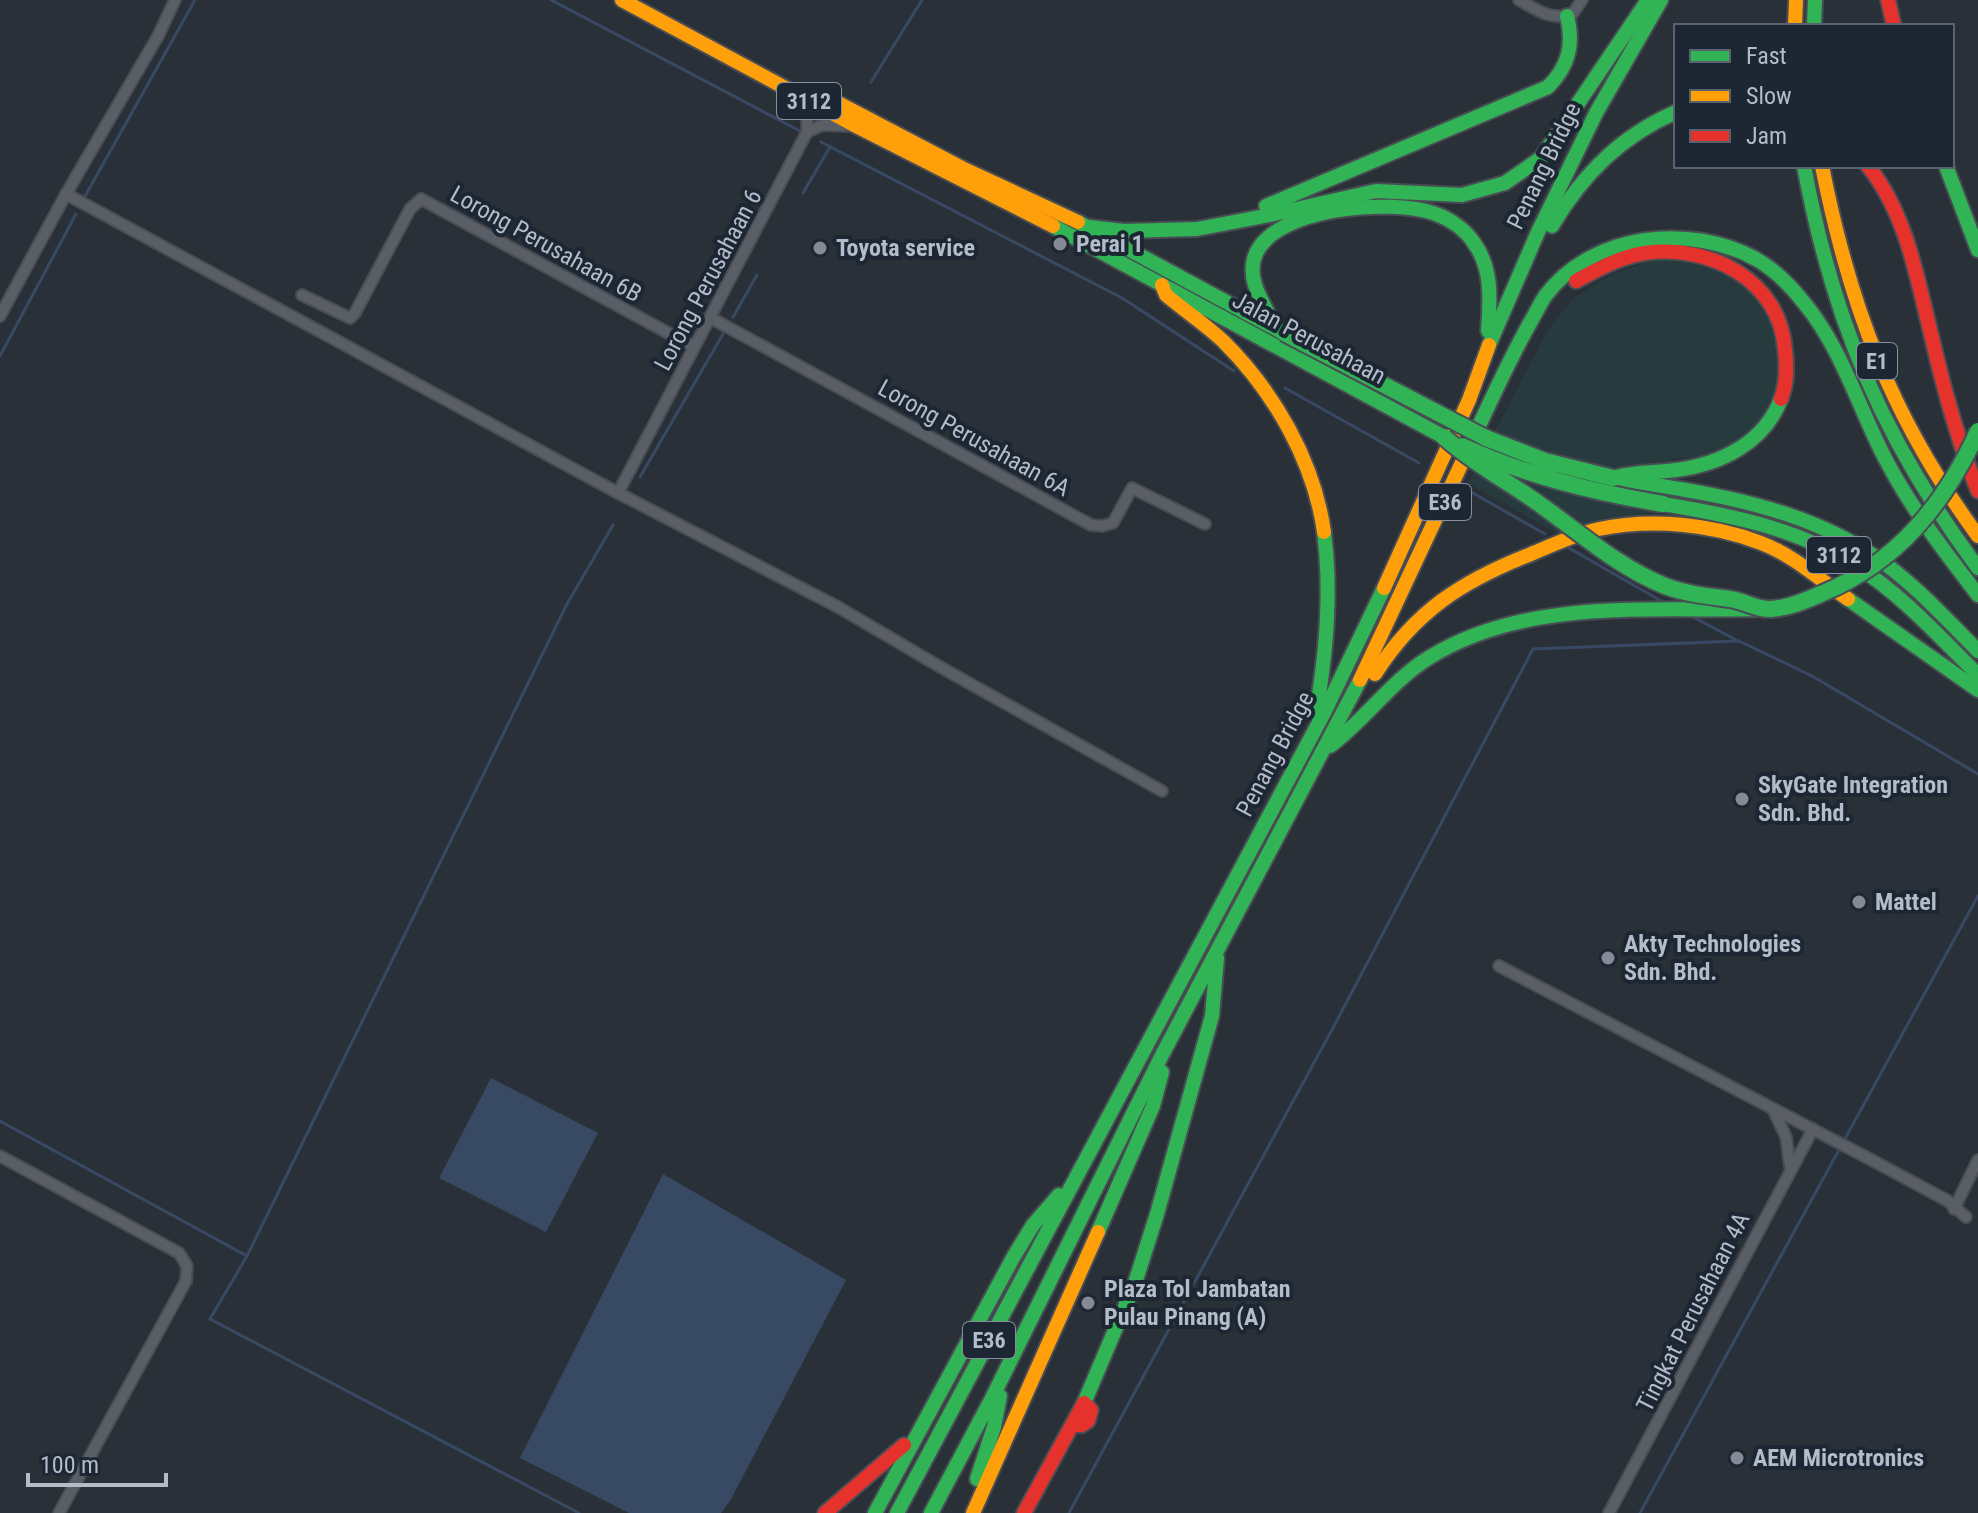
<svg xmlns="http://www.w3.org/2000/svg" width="1978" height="1513" viewBox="0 0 1978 1513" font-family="'Roboto Condensed',sans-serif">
<rect width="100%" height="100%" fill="#2a3038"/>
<path fill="#273a3e" d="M 1652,259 L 1722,264 C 1738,279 1759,294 1771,311 C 1777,318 1777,332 1779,341 C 1783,359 1782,365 1777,383 C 1763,436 1725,457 1672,459 L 1663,512 L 1602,518 L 1558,534 L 1468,483 L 1549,328 L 1575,297 L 1611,275 Z"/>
<g fill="#384963">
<polygon points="491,1078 598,1133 546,1232 439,1178"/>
<polygon points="663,1174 846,1280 730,1501 721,1513 629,1513 520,1458"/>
</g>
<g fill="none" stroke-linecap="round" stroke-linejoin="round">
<g stroke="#384963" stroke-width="3">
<polyline points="551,0 800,131"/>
<polyline points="871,82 922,0"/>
<polyline points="821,142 1122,298 1234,371"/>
<polyline points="803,193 830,147"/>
<polyline points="84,198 195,0"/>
<polyline points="733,317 757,275"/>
<polyline points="0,356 76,214"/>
<polyline points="1285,388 1419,463"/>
<polyline points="640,477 723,334"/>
<polyline points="1471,492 1545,534"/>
<polyline points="1569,548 1663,602"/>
<polyline points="1695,618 1738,641"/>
<polyline points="0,1121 247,1256 210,1319 579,1513"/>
<polyline points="247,1256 567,604 613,525"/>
<polyline points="1069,1513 1334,1026 1533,649 1739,641 1812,676 1978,774"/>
<polyline points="1640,1513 1978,896"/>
</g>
<defs>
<g id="street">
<path d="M 1519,0 C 1537,10 1553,22 1573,13 L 1582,0"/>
<path d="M 795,98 C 806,108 808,118 807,132"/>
<polyline points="66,194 618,493 838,607 942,668 1162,791"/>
<polyline points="302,295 350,318 355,313 410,209 421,199 694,347"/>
<polyline points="0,316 66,194 158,36 175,0"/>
<polyline points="711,318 1091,525 1102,526 1113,523 1132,488 1205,524"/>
<polyline points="618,493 807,132 822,125 848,126"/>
<polyline points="1499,966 1866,1157 1948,1201 1966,1217"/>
<polyline points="1773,1109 1786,1137 1790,1166"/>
<polyline points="0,1156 179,1253 187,1266 186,1281 59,1513"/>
<polyline points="1954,1209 1978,1160"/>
<polyline points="1609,1513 1813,1129"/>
</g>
<g id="fast">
<polyline points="1814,26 1815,0"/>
<path d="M 1804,166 C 1833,322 1883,440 1978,568"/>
<polyline points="1946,166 1978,250"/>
<path d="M 1266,206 L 1548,87 C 1569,66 1574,44 1567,16"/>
<polyline points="1078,222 1280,331"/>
<polyline points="1053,226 1444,437"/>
<path d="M 1552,226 C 1583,174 1621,136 1676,112"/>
<polyline points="1089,227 1124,231 1197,229 1270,215 1376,191 1462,195 1505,183 1541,158 1648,0"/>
<path d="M 1275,327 C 1266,306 1247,283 1254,259 C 1269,206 1394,198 1436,214 C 1450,219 1466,230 1474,243 C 1493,269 1490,301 1488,331"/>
<polyline points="1489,345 1538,232 1596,113 1661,0"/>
<path d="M 1467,452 C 1487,408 1507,364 1531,321 C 1536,313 1540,303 1546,295 C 1593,233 1690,223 1756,259 C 1775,270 1792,287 1805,304 C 1842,349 1859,409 1886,460 C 1911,508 1945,552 1978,595"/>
<path d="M 1613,478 C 1633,471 1655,473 1676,470 C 1721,464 1764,443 1781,399"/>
<path d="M 1618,479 C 1706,493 1798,505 1874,556 C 1913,582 1945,618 1978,651"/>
<path d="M 1663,504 C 1729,515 1797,528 1855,565 C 1901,594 1939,636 1978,675"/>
<polyline points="1848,599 1978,690"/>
<path d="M 1316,714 C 1326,653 1332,594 1324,532"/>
<path d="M 1330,746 C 1366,719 1392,680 1430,657 C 1528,597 1653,612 1763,609"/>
<polyline points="1098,1232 1153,1106 1162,1072"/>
<polyline points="1084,1403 1135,1283 1157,1214 1212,1016 1217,958"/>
<polyline points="977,1479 994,1427 1000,1396"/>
<polyline points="875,1513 1014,1256 1033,1225 1059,1195"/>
<polyline points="897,1513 1324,713 1384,588"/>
<polyline points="931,1513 991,1400 1162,1055 1360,680"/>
</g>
<g id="slow">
<polyline points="622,0 858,127 1053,226"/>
<polyline points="1795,26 1796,0"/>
<polyline points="817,92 962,168 1078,222"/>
<path d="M 1822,166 C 1850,308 1892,419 1978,536"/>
<path d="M 1162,285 L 1166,295 C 1185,311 1206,325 1224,342 C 1274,392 1314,461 1324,532"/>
<polyline points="1384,588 1469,400 1489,345"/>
<path d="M 1375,674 C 1415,611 1462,581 1531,554 C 1553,545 1575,534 1599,529 C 1651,518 1712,524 1761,543 C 1793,555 1820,580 1848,599"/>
<polyline points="1360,680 1467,452"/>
<polyline points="973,1513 1098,1232"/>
</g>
<g id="jam">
<polyline points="1888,0 1894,26"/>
<path d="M 1868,166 C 1907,215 1917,278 1932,338 C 1944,390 1958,441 1978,491"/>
<path d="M 1576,281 C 1598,269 1620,257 1645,253 C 1710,244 1780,280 1785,350 C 1787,368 1787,383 1781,399"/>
<polyline points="825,1513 904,1445"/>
<polyline points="1024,1513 1084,1403 1091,1410 1088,1421 1082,1425 1072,1425"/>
</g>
</defs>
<use href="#street" stroke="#484c53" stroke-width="14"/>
<use href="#fast" stroke="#484c53" stroke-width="18"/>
<use href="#slow" stroke="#484c53" stroke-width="18"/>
<use href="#jam" stroke="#484c53" stroke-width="18"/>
<use href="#street" stroke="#5a5e66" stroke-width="10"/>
<use href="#fast" stroke="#30b455" stroke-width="14"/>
<use href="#slow" stroke="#ff9f0a" stroke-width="14"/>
<use href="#jam" stroke="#e5322d" stroke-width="14"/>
<defs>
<g id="fast-bridge">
<polyline points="1284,333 1486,438 1545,461 1613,478"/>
<path d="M 1444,437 C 1473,463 1507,481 1538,503 C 1579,532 1618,567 1665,586 C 1686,594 1708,596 1730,599 C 1744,601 1758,610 1771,609 C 1789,608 1807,600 1823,593 C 1898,562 1945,503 1978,431"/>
<path d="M 1462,446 C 1527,476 1593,492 1663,504"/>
</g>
</defs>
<use href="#fast-bridge" stroke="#484c55" stroke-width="20" stroke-linecap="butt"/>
<use href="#fast-bridge" stroke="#30b455" stroke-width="16"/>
</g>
<g fill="#848b96" stroke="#1d2633" stroke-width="3">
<circle cx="1060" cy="244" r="8"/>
<circle cx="820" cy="248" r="8"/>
<circle cx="1742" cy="799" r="8"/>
<circle cx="1859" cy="902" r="8"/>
<circle cx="1608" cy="958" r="8"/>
<circle cx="1088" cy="1303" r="8"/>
<circle cx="1737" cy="1458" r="8"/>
</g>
<g text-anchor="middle" stroke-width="8" stroke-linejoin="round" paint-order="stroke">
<g fill="#1d2633" stroke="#878f9c" stroke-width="2">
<rect x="777" y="83" width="64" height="36" rx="6"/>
<rect x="1857" y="343" width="40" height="36" rx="6"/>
<rect x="1419" y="484" width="52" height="36" rx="6"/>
<rect x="1807" y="537" width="64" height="36" rx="6"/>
<rect x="963" y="1322" width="52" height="36" rx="6"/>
</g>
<g font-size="22" font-weight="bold" fill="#b4bcc9">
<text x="809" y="109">3112</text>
<text x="1877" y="369">E1</text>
<text x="1445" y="510">E36</text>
<text x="1839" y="563">3112</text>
<text x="989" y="1348">E36</text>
</g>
<g font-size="24" fill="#b4bcc9" stroke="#1d2633">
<text transform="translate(1544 166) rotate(-64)" y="8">Penang Bridge</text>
<text transform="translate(546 244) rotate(29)" y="8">Lorong Perusahaan 6B</text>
<text transform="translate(708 280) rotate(-62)" y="8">Lorong Perusahaan 6</text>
<text transform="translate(1309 338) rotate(28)" y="8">Jalan Perusahaan</text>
<text transform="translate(974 438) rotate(29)" y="8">Lorong Perusahaan 6A</text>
<text transform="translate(1275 754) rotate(-62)" y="8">Penang Bridge</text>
<text transform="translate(1693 1312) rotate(-63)" y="8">Tingkat Perusahaan 4A</text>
</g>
<g font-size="24" font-weight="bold" fill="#b4bcc9" stroke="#1d2633" text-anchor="start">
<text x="1076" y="252">Perai 1</text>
<text x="836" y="256">Toyota service</text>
<text x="1758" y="793">SkyGate Integration<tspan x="1758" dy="28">Sdn. Bhd.</tspan></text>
<text x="1875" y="910">Mattel</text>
<text x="1624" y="952">Akty Technologies<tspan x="1624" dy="28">Sdn. Bhd.</tspan></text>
<text x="1104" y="1297">Plaza Tol Jambatan<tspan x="1104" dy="28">Pulau Pinang (A)</tspan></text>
<text x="1753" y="1466">AEM Microtronics</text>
</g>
</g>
<rect x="1674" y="24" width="280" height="144" fill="#1d2633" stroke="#59626f" stroke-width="2"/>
<rect x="1690" y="50" width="40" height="12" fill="#30b455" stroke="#59626f" stroke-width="2"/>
<text x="1746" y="64" font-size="24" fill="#b4bcc9">Fast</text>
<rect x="1690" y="90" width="40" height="12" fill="#ff9f0a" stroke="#59626f" stroke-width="2"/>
<text x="1746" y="104" font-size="24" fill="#b4bcc9">Slow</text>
<rect x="1690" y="130" width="40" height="12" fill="#e5322d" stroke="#59626f" stroke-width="2"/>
<text x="1746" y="144" font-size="24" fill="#b4bcc9">Jam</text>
<path d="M28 1473v12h138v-12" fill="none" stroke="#b4bcc9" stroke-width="4"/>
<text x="40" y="1473" font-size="24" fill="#b4bcc9" stroke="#1d2633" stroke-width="6" paint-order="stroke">100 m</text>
</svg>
